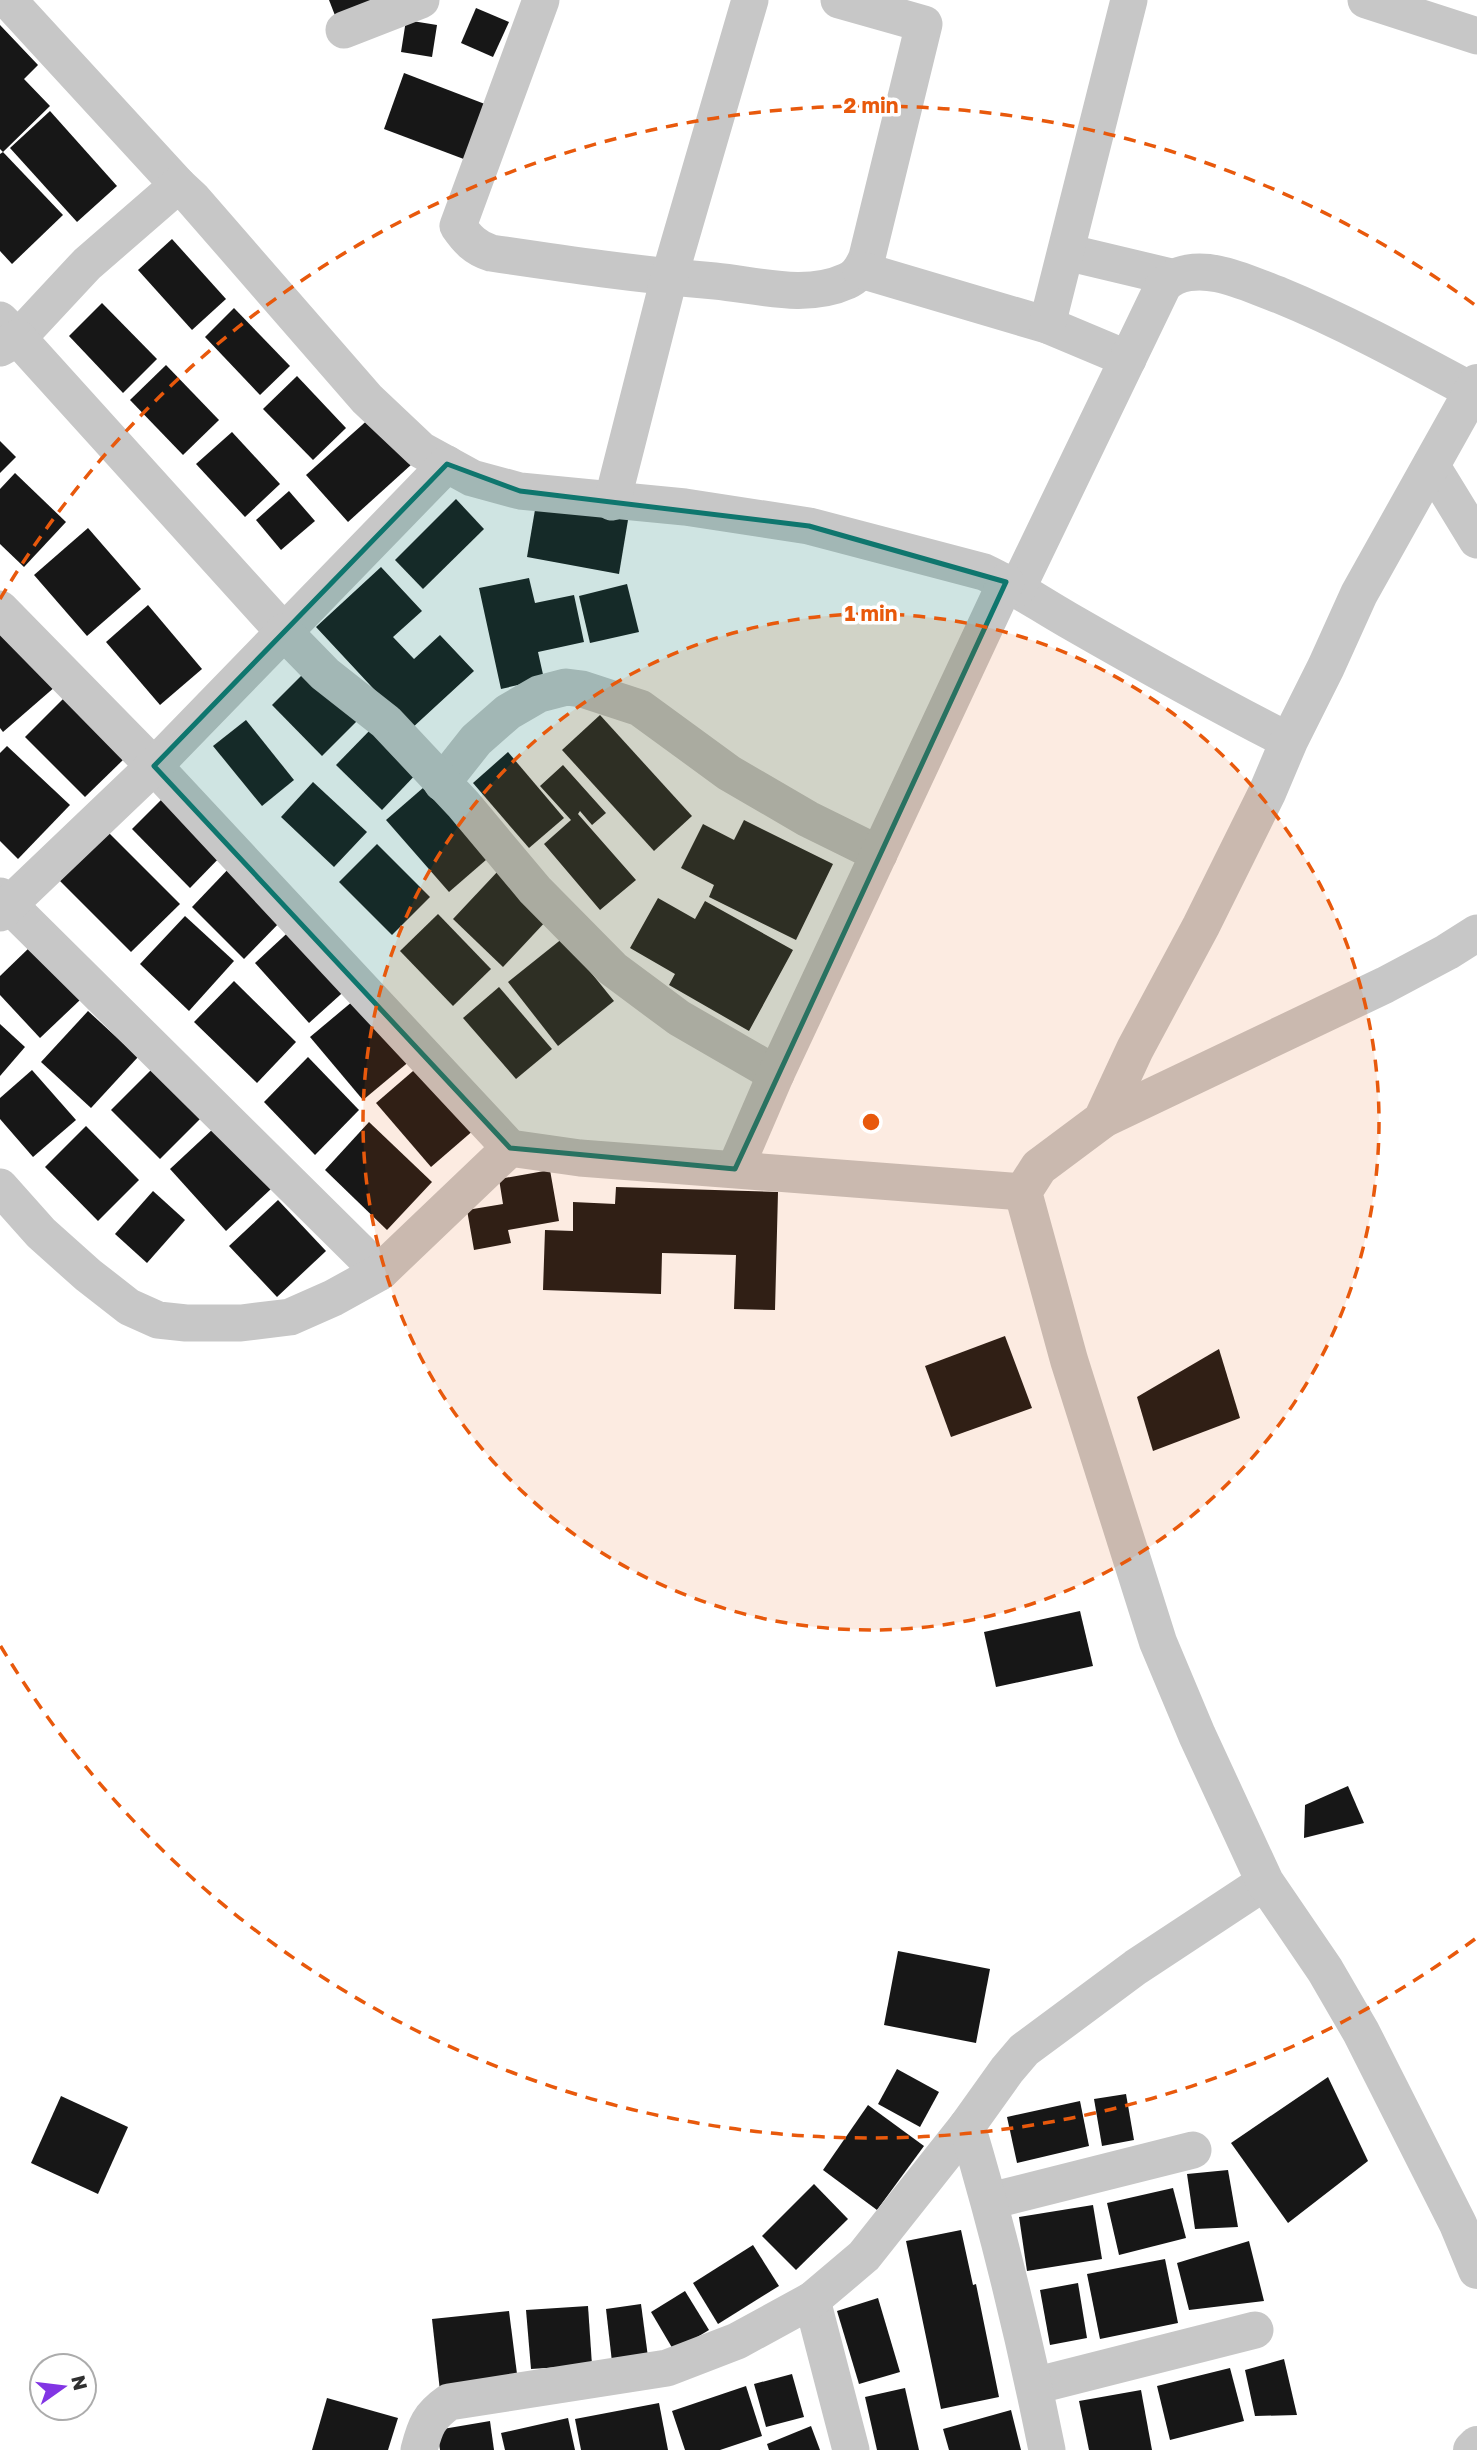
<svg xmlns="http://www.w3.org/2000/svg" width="1477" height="2450" viewBox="0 0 1477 2450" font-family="'Golos Text',sans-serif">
<rect width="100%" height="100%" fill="#fff"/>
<g fill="#171717">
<polygon points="329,0 375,0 336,18"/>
<polygon points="476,8 509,22 493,57 461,43"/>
<polygon points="406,20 437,25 432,57 401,52"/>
<polygon points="0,25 38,65 24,79 50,106 3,152 0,149"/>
<polygon points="404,73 490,106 469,161 384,129"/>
<polygon points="50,111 117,186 77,222 10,148"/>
<polygon points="3,152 63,215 12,264 0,251 0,154"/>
<polygon points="172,239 226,299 192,330 138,270"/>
<polygon points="102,303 157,359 123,393 69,336"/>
<polygon points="234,308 290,366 260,395 205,337"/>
<polygon points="166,365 219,420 183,455 130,400"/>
<polygon points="297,376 346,428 313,460 263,409"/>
<polygon points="371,417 412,464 348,522 306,475"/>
<polygon points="232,432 280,484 245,517 196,464"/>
<polygon points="0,441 16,457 0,473"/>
<polygon points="15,473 66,522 24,567 0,544 0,489"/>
<polygon points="289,491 315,521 281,550 256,520"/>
<polygon points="537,498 629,514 619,574 527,557"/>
<polygon points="456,499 484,529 423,589 395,560"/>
<polygon points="88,528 141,589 87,636 34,575"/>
<polygon points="381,567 422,611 393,637 414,659 440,635 474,671 411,729 316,627"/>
<polygon points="529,578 535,603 574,595 584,642 538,652 544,679 501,689 479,588"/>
<polygon points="627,584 639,632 590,643 579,596"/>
<polygon points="148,605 202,669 160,705 106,642"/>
<polygon points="0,628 56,686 3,732 0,728"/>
<polygon points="309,668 359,719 322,756 272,705"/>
<polygon points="65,697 125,758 85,797 25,737"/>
<polygon points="600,715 692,816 654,851 562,750"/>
<polygon points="246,720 294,780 262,806 213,746"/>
<polygon points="374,726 420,770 382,810 336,765"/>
<polygon points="7,746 70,805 18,859 0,841 0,753"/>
<polygon points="508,752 564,818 529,848 473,783"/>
<polygon points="563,765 606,813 592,825 580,811 578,814 636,880 600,910 544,844 571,820 540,786"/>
<polygon points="431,781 494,853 449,892 386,820"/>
<polygon points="313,782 367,832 334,867 281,817"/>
<polygon points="166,795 224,853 190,888 132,829"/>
<polygon points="744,820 833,864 796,940 709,897 714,885 681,868 703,824 734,840"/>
<polygon points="107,831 180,904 131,952 59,880"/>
<polygon points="377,844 430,897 392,935 339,882"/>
<polygon points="233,864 285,917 244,959 192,907"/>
<polygon points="499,870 548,919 503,967 453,919"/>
<polygon points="658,898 695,919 705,901 793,950 749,1031 669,985 675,974 630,948"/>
<polygon points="438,914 491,969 453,1006 400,951"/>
<polygon points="185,916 234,961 189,1011 140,964"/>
<polygon points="296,925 350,986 309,1023 255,963"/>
<polygon points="563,938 614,1001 558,1046 508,982"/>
<polygon points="30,947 80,1000 40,1038 0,995 0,976"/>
<polygon points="234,981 296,1042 257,1083 194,1022"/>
<polygon points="499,987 552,1049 516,1079 463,1018"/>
<polygon points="359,996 411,1060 363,1100 310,1037"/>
<polygon points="88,1011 138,1057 91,1108 41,1062"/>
<polygon points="0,1024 25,1047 0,1076"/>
<polygon points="308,1057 359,1110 315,1155 264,1102"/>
<polygon points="420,1065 475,1129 431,1167 376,1103"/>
<polygon points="32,1070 76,1120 33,1157 0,1119 0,1098"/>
<polygon points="151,1070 200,1119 160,1159 111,1110"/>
<polygon points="369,1122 432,1182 387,1230 325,1170"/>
<polygon points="86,1126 139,1180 98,1221 45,1167"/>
<polygon points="214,1128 271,1189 226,1231 170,1169"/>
<polygon points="550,1170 559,1221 508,1230 511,1243 474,1250 467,1210 503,1204 499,1179"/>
<polygon points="616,1187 778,1192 775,1310 734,1309 736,1255 662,1253 661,1294 543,1290 545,1230 573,1231 573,1202 615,1204"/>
<polygon points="153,1191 185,1220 147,1263 115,1234"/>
<polygon points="278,1200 326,1251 277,1297 229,1246"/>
<polygon points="1005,1336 1032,1408 951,1437 925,1366"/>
<polygon points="1219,1349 1240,1418 1153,1451 1137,1397"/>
<polygon points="1080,1611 1093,1666 996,1687 984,1632"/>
<polygon points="1348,1786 1364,1823 1304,1838 1305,1805"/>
<polygon points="898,1951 990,1969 976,2043 884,2025"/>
<polygon points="897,2069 939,2092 920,2127 878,2104"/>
<polygon points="1328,2077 1368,2161 1288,2223 1231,2143"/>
<polygon points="1126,2094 1134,2140 1102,2146 1094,2099"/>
<polygon points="61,2096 128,2127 98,2194 31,2163"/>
<polygon points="1080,2101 1089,2146 1017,2163 1007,2117"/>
<polygon points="868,2105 924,2146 877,2210 823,2170"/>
<polygon points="1228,2170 1238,2227 1195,2229 1187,2174"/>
<polygon points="814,2184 848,2219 796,2270 762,2236"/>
<polygon points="1173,2188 1186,2238 1119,2255 1107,2203"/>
<polygon points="1093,2205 1102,2259 1027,2271 1019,2217"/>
<polygon points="961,2230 973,2285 976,2284 999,2397 941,2409 906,2241"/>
<polygon points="1249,2241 1264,2301 1189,2310 1177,2263"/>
<polygon points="753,2245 779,2286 718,2324 693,2283"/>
<polygon points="1165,2259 1178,2323 1100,2339 1087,2274"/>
<polygon points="1078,2283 1087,2338 1050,2345 1040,2290"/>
<polygon points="685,2291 709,2330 674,2351 651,2312"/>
<polygon points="878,2298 900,2372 859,2384 837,2311"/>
<polygon points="641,2304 648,2357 612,2362 606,2309"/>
<polygon points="588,2306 592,2365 531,2369 526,2310"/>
<polygon points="509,2311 518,2382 440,2391 432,2319"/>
<polygon points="1284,2359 1297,2415 1255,2416 1245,2370"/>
<polygon points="1230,2368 1244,2421 1170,2440 1157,2386"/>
<polygon points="792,2374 804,2417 766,2427 754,2384"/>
<polygon points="746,2386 762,2436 720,2450 685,2450 672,2411"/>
<polygon points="905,2388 919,2450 877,2450 865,2397"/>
<polygon points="1141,2390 1152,2450 1089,2450 1079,2401"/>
<polygon points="327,2398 398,2418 388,2450 312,2450"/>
<polygon points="659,2403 668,2450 581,2450 575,2419"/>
<polygon points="1011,2410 1021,2450 949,2450 943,2429"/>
<polygon points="568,2418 575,2450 505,2450 501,2433"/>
<polygon points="490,2421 494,2450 440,2450 437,2430"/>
<polygon points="811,2426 820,2450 769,2450 767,2444"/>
</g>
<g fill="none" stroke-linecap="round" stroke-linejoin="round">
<g stroke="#c7c7c7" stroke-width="37">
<polyline points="8,0 178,185"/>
<path d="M 541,0 L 458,226 C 467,239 475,248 491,253 C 565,264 640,275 715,281 C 757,285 806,300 847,281 C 857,277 863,267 867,257 L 924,24 L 839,0"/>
<polyline points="1366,0 1477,36"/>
<polyline points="344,30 421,0"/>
<polyline points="1066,252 1171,277"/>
<polyline points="861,270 1047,325 1128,359"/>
<path d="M 0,320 L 18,338 L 87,264 L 178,185 L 192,198 L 367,399 L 421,450 L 472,478 L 520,491 L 685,507 L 809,526 L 984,572 C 1014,586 1040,604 1068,620 C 1141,662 1214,703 1289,741"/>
<polyline points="1047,325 1129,0"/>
<polyline points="0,348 18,338 284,632 447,464"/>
<polyline points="1431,465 1477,540"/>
<polyline points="612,502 669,278 750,0"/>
<path d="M 1017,589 L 1163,286 C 1176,271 1199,270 1218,274 C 1239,278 1259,288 1279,295 C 1345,322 1409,357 1472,391"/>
<polyline points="0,609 154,766 510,1148 580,1158 1023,1192"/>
<polyline points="442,783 476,740 508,712 539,694 566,687 582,689 640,708 729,773 808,819 879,854"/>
<polyline points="0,896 380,1272"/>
<polyline points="0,913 154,766 284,632 325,674 386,722 463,804 535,890 613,969 679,1018 776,1074"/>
<polyline points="1102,1120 1385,985 1447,952 1477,933"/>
<polyline points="735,1169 776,1074 1006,582"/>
<polyline points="0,1187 41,1233 88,1275 129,1307 158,1320 186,1323 241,1323 290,1317 333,1298 380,1272 510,1148"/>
<polyline points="990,2201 1193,2150"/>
<polyline points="812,2300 851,2450"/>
<polyline points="1034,2386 1255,2330"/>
<path d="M 419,2450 C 425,2426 429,2416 449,2402 L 667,2368 L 737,2341 L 812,2300 L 864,2256 L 967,2126"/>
<path d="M 1047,2450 C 1025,2341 999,2233 967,2126 L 1007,2070 L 1024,2050 L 1136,1967 L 1265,1882"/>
</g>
<g stroke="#c7c7c7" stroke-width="38">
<polyline points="1477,383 1359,594 1326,667 1289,741 1267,793 1201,926 1135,1049 1102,1120 1039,1167 1023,1192 1069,1360 1158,1642 1197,1735 1265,1882 1325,1970 1361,2032 1458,2224 1477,2270"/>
<polyline points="1472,2450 1477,2445"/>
</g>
</g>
<path fill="#0f766e" fill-opacity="0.2" stroke="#0f766e" stroke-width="5" stroke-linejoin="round" d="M 447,464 L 520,491 L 809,526 L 1006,582 L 735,1169 L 510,1148 L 154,766 Z"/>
<circle cx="871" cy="1122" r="508" fill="#e8590c" fill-opacity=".12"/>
<g fill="none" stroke="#e8590c" stroke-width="3.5" stroke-dasharray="12 9">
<circle cx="871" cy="1122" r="508"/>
<path d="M1475 1939A1016 1016 0 0 1 0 1645M0 599A1016 1016 0 0 1 1475 305"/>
</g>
<circle cx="871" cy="1122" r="10" fill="#e8590c" stroke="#fff" stroke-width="3.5"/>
<g font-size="21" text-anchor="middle" font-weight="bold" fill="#e8590c" stroke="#fff" stroke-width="7" stroke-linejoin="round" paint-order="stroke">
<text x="871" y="113">2 min</text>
<text x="871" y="621">1 min</text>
</g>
<g transform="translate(63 2387) rotate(76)"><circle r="33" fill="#ffffff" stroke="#acacac" stroke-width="2"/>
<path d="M0-5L12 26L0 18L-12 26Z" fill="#8235e4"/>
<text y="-10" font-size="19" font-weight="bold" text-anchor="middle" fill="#303030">N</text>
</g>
</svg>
